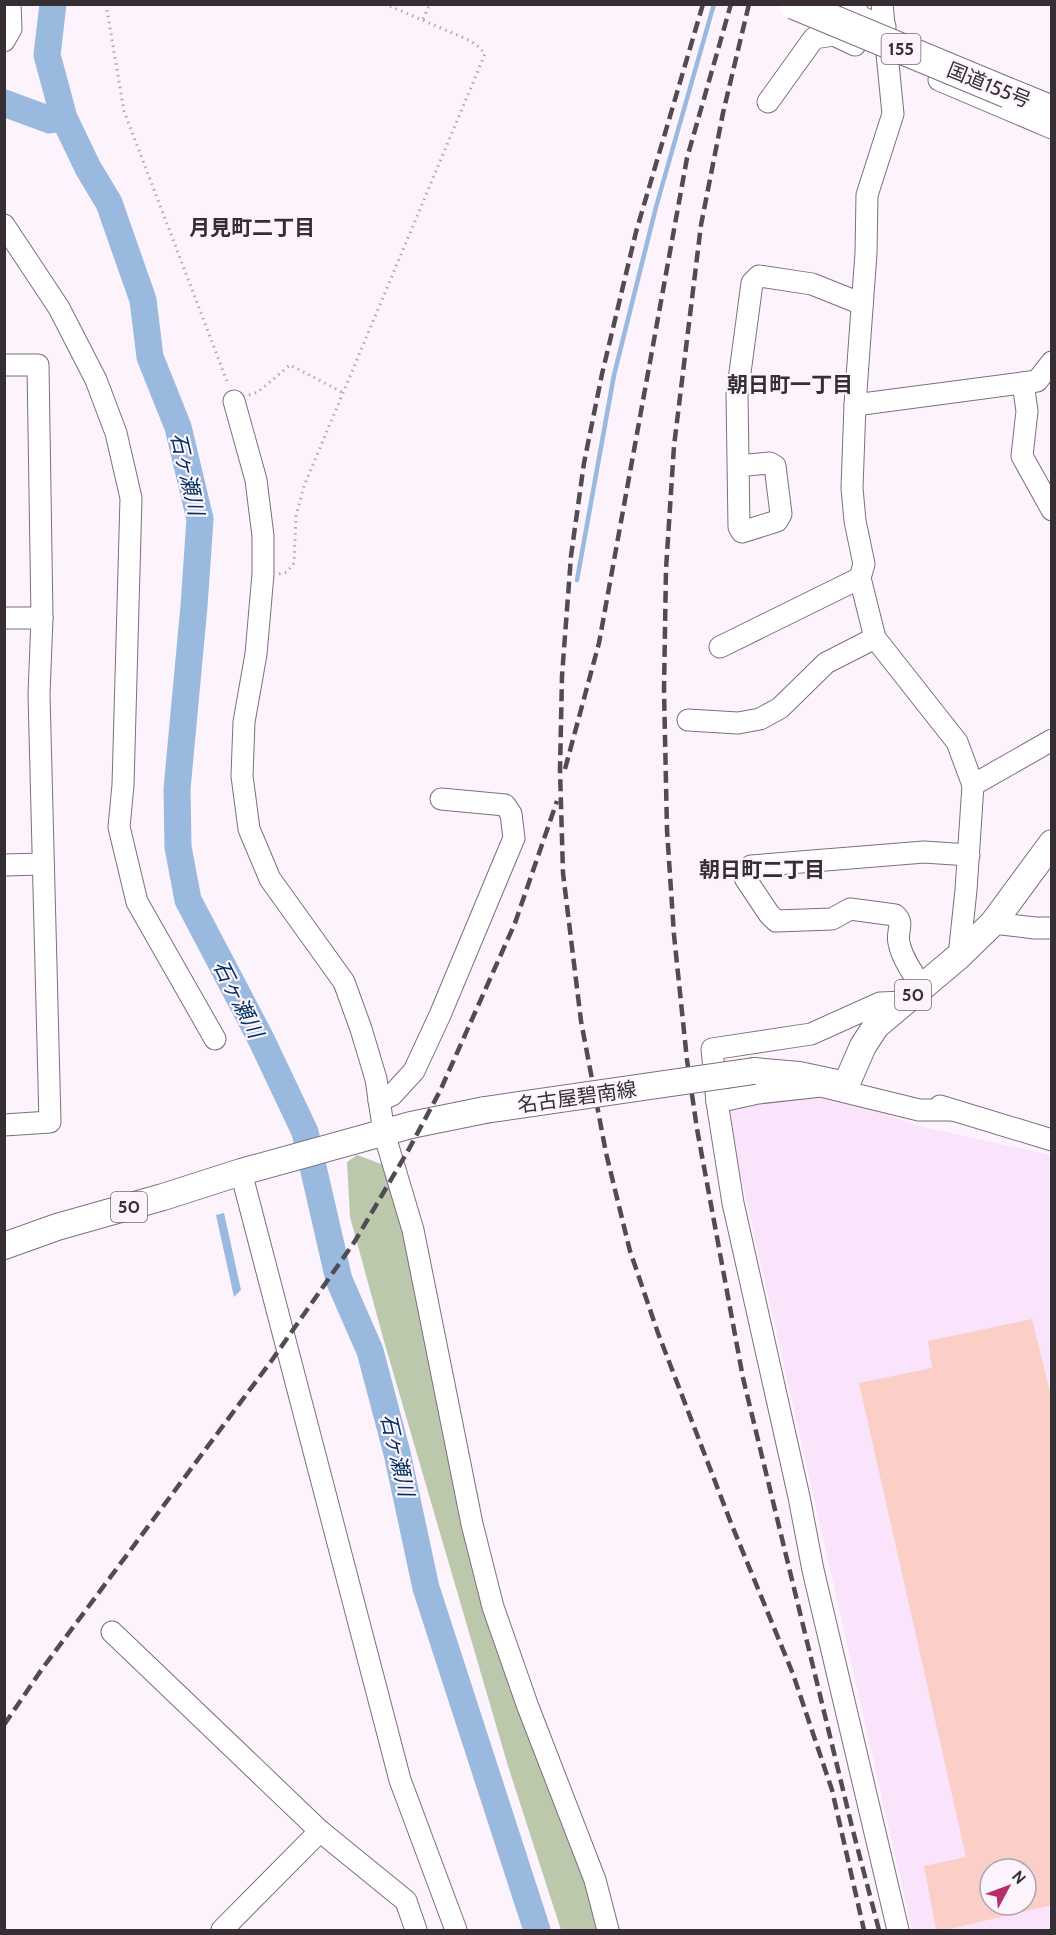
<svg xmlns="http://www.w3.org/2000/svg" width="1056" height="1935" viewBox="0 0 1056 1935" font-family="Cabin,'Noto Sans JP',sans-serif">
<rect width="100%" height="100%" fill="#fcf3fd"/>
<path fill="#f9e4fb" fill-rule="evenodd" d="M 820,1093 L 923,1127 L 1051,1155 L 1051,1930 L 912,1930 L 726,1110 ZM 990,1869 L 1026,1869 L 1026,1905 L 990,1905 Z"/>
<polygon fill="#bcc8ac" points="357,1155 384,1165 414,1265 463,1517 588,1889 600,1930 561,1930 508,1766 384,1341 350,1217 347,1162"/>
<polygon fill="#99b9df" points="224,1213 241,1290 234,1297 216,1215"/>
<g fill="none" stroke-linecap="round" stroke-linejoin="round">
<polyline stroke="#99b9df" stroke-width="4.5" points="577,580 614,375 656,207 714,4"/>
<g stroke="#99b9df" stroke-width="27">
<polyline points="53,4 47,55 64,118 88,168 109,203 143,300 150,357 178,427 200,519 194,606 177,789 178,847 188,900 261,1039 305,1132 339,1280 370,1351 397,1453 426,1588 537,1930"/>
<polyline points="4,103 50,120 64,118"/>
</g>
</g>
<path fill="#fbcfc7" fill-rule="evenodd" d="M 1032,1319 L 1052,1400 L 1052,1905 L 945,1930 L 936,1930 L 924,1866 L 966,1857 L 859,1383 L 932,1368 L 928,1341 ZM 990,1869 L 1026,1869 L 1026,1905 L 990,1905 Z"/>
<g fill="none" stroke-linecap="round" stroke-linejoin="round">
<defs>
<g id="minor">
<polyline points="852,4 861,17 885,27"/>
<polyline points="882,4 893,114 867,195 866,253 855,405 852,488 855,521 864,564 860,578 875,638 957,742 973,785 966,890 959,956"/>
<polyline points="4,41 11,29 10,4"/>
<polyline points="939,80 1052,128"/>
<polyline points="768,102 814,38 834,35 855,45"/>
<polyline points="4,225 59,308 96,380 116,433 131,498 123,785 119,827 137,902 215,1039"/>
<polyline points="4,365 38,365 42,618 39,694 50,1122 4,1125"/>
<polyline points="1023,383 1027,411 1022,456 1052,510"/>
<polyline points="234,401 256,480 263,536 263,574 256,654 244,722 242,776 249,829 270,879 344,982 361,1029 376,1079 384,1133 413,1230 472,1524 493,1607 528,1707 595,1880 608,1930"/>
<polyline points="855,405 1037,381 1052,362"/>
<polyline points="738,466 770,463 775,466 781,514 777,521 742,532 739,527 737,395 752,283 759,276 812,284 862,304"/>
<polyline points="4,618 42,618"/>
<polyline points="720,647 860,578"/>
<polyline points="688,720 738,723 760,719 780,708 826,663 875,638"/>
<polyline points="973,785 1052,740"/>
<polyline points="4,865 43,864"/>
<polyline points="993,923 1035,928 1052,928"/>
<path d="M 922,987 C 913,974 902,958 899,943 C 896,932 905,923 895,915 L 850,909 L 832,919 L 776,921 L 769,914 L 745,878 L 745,873 L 751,866 L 924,852 L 969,855"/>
<polyline points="379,1101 392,1095 414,1071 440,1015 514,838 511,814 505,805 441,799"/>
<polyline points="717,1102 758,1093 821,1086 919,1110 952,1110"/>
<polyline points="940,1106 1052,1140"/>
<polyline points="241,1172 400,1780 456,1930"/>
<polyline points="112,1632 320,1831 406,1901 416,1930"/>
<polyline points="222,1930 320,1831"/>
<polyline points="898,1930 813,1570 799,1497 733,1203 717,1102 712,1049 811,1034 880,1003 904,1002"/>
</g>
<g id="major">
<polyline points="754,1071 799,1075 846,1085 863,1046 876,1026 959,956 993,923 1052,843"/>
<polyline points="4,1246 57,1227 163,1197 241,1172 411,1125 485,1110"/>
</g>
<polyline id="highway" points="1008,93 1052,111"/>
</defs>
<use href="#minor" stroke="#7d6f7e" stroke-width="23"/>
<use href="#major" stroke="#7d6f7e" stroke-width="28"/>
<use href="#highway" stroke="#7d6f7e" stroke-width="32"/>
<g stroke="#b1a9b2" stroke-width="3" stroke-dasharray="1.5 4.5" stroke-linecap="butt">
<polyline points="106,4 124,111 228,384"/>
<polyline points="423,19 430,4"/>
<polyline points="249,395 258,392 290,365 342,392"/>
<polyline points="279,574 287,572 294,563 296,516 304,486 485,54 479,47 471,41 385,4"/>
</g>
<use href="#minor" stroke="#fff" stroke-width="21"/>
<use href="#major" stroke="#fff" stroke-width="26"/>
<use href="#highway" stroke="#fff" stroke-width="30"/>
<g stroke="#514b52" stroke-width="4.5" stroke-dasharray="12 6" stroke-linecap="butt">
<polyline points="703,4 636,232 602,374 584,463 571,556 562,676 560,770 563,873 581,1021 606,1153 630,1251 658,1333 731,1523 793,1674 832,1790 864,1930"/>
<polyline points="749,4 723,113 701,225 674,446 666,569 664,690 667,830 674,935 687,1060 697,1129 743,1378 852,1827 879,1930"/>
<polyline points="565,769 599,643 687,158 731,4"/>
<polyline points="4,1725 42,1669 272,1360 355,1241 409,1149 440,1091 515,923 557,801"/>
</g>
<defs>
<polyline id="major-bridge" points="485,1110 754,1071"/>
<polyline id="highway-bridge" points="794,4 1008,93"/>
</defs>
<use href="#major-bridge" stroke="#7d6f7e" stroke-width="28" stroke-linecap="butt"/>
<use href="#highway-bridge" stroke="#7d6f7e" stroke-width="32" stroke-linecap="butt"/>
<use href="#major-bridge" stroke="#fff" stroke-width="26"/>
<use href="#highway-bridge" stroke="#fff" stroke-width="30"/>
</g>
<g text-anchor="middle" stroke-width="4.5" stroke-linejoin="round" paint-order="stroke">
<g fill="#fcf3fd" stroke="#716a71" stroke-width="1.5">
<rect x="881.5" y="34" width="39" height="30" rx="4.5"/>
<rect x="895" y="980" width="36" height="30" rx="4.5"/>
<rect x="111" y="1192" width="36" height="30" rx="4.5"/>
</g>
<g font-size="18" font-weight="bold" fill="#352f35">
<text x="901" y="55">155</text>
<text x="913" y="1001">50</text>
<text x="129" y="1213">50</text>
</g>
<g font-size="20" fill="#352f35" stroke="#fcf3fd">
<text transform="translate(989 85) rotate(22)" y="7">国道155号</text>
<text transform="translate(577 1097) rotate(-8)" y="7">名古屋碧南線</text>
</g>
<g font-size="21" font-weight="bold" fill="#352f35" stroke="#fcf3fd">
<text x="252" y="235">月見町二丁目</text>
<text x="790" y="392">朝日町一丁目</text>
<text x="762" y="877">朝日町二丁目</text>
</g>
<g font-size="21" font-style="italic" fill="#033361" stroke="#fcf3fd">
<text transform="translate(187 474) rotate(77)" y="7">石ヶ瀬川</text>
<text transform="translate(238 999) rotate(63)" y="7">石ヶ瀬川</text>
<text transform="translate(397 1455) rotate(77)" y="7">石ヶ瀬川</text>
</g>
</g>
<rect width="1056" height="1935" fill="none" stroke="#352f35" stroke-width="12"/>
<g transform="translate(1008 1887) rotate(49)"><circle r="28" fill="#fcf3fd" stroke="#aca5ad" stroke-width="1.5"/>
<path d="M0-4.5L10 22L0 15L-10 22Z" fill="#b72e6d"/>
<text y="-9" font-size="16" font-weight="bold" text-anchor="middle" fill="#352f35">N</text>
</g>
</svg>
